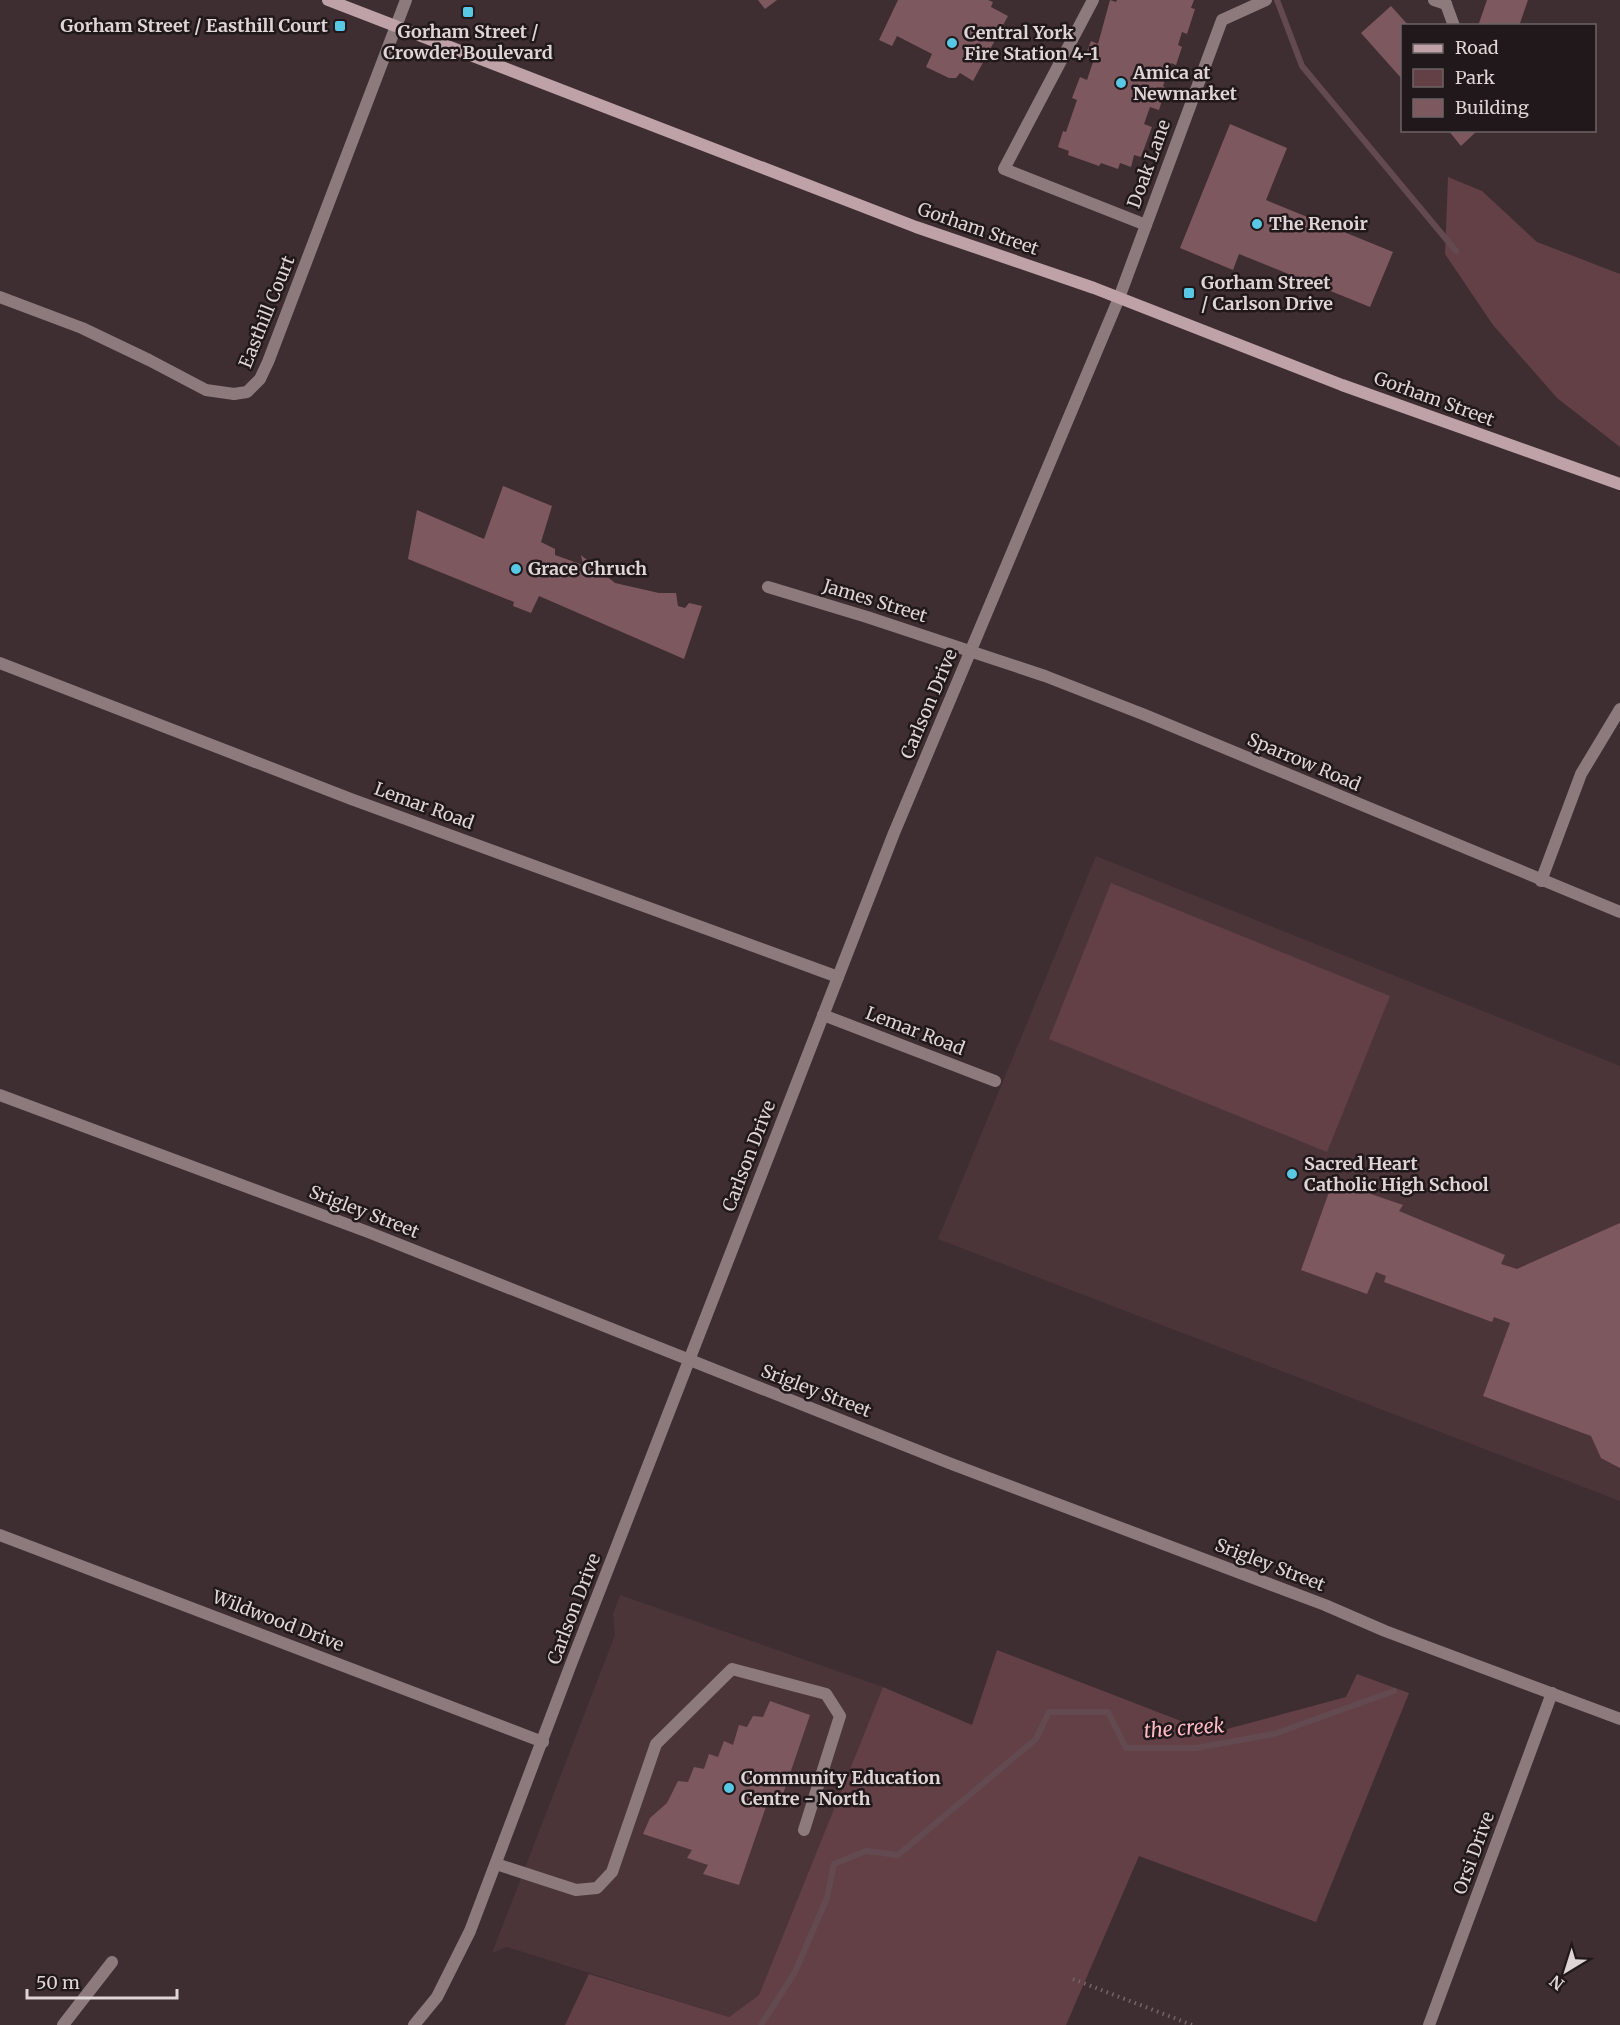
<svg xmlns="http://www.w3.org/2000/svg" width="1620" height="2025" viewBox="0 0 1620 2025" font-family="Merriweather,serif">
<rect width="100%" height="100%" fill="#3e2e31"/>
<g fill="#4c3539">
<polygon points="1096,856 1620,1066 1620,1501 938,1239"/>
<polygon points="620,1595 883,1687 759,1995 729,2017 507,1947 492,1953 615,1635 613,1614"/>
</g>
<g fill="#624046">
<polygon points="1448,177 1482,191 1537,242 1620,274 1620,447 1557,398 1493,325 1445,254"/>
<polygon points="1111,883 1390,996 1327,1152 1049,1039"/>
<polygon points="997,1650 1212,1733 1346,1697 1357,1674 1409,1693 1316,1922 1139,1856 1066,2025 565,2025 589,1974 729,2017 759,1995 883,1687 972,1725"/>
</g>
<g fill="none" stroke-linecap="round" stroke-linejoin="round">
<g stroke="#634a50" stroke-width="6">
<polyline points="1277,0 1302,66 1456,251"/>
<polyline points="761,2025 795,1972 827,1898 834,1864 866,1851 898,1855 1036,1739 1049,1712 1108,1712 1126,1748 1196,1748 1274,1734 1394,1691"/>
</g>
</g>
<g fill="#7e585f">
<polygon points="758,0 777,0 765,9"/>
<polygon points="898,0 988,0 993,2 991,7 1008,16 973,81 960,73 956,78 949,78 926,67 932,54 897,36 892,46 879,40"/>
<polygon points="1110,0 1116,2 1117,0 1194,0 1191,8 1195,9 1187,34 1182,32 1178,45 1182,47 1176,65 1171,63 1163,86 1166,88 1159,110 1150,107 1144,124 1152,127 1141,157 1134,155 1131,167 1120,163 1118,169 1101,163 1099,166 1068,155 1069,151 1058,147 1063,131 1066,132 1077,100 1072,98 1080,77 1087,80 1094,59 1085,56 1091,41 1098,44"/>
<polygon points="1487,0 1528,0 1519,26 1478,26"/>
<polygon points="1391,6 1409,26 1402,26 1402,79 1361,33"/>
<polygon points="1230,124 1287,148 1266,200 1393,252 1370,307 1239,254 1233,270 1180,248"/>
<polygon points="1448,130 1478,130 1461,146"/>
<polygon points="503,486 552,506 541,542 555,549 555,555 583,565 581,555 615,583 659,593 676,593 678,606 685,608 689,603 702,606 684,659 539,596 531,613 513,606 514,602 408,559 417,510 484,539"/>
<polygon points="1333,1181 1403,1205 1399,1211 1505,1255 1501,1264 1517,1269 1620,1223 1620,1468 1601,1458 1591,1436 1483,1396 1510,1323 1494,1317 1492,1322 1384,1282 1386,1276 1376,1272 1367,1294 1301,1270"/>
<polygon points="770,1701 810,1715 781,1800 770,1795 739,1885 703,1874 708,1865 687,1858 692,1850 643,1834 650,1818 667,1803 678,1781 688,1782 694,1767 704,1769 709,1754 718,1757 724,1741 733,1745 739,1725 747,1727 753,1716 763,1717"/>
</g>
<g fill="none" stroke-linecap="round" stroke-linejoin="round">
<polyline stroke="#736567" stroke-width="4" stroke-dasharray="1.5 4.5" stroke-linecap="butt" points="1073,1979 1192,2025"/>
<g stroke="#8c7a7d" stroke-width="12">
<polyline points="1093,0 1004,169 1146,225"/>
<polyline points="1434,0 1446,4"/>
<polyline points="1446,4 1454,26"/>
<polyline points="1119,298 1222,20 1266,0"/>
<polyline points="496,1864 576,1890 597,1888 612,1872 656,1744 732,1669 826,1694 840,1716 804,1830"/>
</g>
<g stroke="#8c7a7d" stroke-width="12">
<polyline points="0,297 82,328 149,360 206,390 234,394 247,392 260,379 268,362 406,0"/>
<polyline points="768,587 867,617 1045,676 1145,715 1620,912"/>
<polyline points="0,663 351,799 838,977"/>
<polyline points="1541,881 1581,774 1620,709"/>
<polyline points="823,1015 995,1081"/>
<polyline points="0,1535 543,1742"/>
<polyline points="63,2025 112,1962"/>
<polyline points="414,2025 437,1997 470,1931 571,1664 894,833 1119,298"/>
<polyline points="1429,2025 1552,1693"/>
</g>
<polyline stroke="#8c7a7d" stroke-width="12" points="0,1095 368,1232 949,1463 1325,1605 1385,1631 1620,1719"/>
<polyline stroke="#bfa2a7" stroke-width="12" points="328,0 916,227 1094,288 1342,385 1620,484"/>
</g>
<g fill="#59c8e4" stroke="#20181a" stroke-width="2">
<rect x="462" y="6" width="12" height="12" rx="3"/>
<rect x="334" y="20" width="12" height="12" rx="3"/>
<circle cx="952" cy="43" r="6"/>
<circle cx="1121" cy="83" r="6"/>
<circle cx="1257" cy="224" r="6"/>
<rect x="1183" y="287" width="12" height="12" rx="3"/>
<circle cx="516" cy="569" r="6"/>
<circle cx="1292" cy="1174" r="6"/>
<circle cx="729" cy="1788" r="6"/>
</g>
<g text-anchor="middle" stroke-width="5" stroke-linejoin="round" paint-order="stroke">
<g font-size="18" font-weight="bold" fill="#dfd4d6" stroke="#20181a" text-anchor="start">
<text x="328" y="32" text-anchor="end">Gorham Street / Easthill Court</text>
<text x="468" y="38" text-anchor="middle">Gorham Street /<tspan x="468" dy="21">Crowder Boulevard</tspan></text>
<text x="964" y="39">Central York<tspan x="964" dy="21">Fire Station 4-1</tspan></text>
<text x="1133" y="79">Amica at<tspan x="1133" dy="21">Newmarket</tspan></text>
<text x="1269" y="230">The Renoir</text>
<text x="1201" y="289">Gorham Street<tspan x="1201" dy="21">/ Carlson Drive</tspan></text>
<text x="528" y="575">Grace Chruch</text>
<text x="1304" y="1170">Sacred Heart<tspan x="1304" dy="21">Catholic High School</tspan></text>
<text x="741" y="1784">Community Education<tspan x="741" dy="21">Centre - North</tspan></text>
</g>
<g font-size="18" fill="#dfd4d6" stroke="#20181a">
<text transform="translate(1149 164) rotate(-70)" y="6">Doak Lane</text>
<text transform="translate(978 229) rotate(19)" y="6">Gorham Street</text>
<text transform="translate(267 312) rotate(-68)" y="6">Easthill Court</text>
<text transform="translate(1434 399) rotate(20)" y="6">Gorham Street</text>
<text transform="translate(875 601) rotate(17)" y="6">James Street</text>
<text transform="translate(929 704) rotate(-67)" y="6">Carlson Drive</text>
<text transform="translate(1304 762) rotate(23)" y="6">Sparrow Road</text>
<text transform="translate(424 806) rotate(20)" y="6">Lemar Road</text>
<text transform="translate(915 1031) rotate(21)" y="6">Lemar Road</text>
<text transform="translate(749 1156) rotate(-69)" y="6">Carlson Drive</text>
<text transform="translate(364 1212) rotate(21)" y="6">Srigley Street</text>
<text transform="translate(816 1391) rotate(21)" y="6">Srigley Street</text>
<text transform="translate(1270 1565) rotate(21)" y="6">Srigley Street</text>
<text transform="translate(574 1609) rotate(-69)" y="6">Carlson Drive</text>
<text transform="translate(278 1621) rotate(21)" y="6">Wildwood Drive</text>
<text transform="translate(1474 1853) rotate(-70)" y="6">Orsi Drive</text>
</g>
<g font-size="20" font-style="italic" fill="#feb9c5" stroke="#20181a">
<text transform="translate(1184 1728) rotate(-4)" y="7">the creek</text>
</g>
</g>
<rect x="1401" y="24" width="195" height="108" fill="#20181a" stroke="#6c6365" stroke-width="1.5"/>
<rect x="1413" y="44" width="30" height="9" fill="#bfa2a7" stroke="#6c6365" stroke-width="1.5"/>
<text x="1455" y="54" font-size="18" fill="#dfd4d6">Road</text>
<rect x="1413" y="69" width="30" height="18" fill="#624046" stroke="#6c6365" stroke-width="1.5"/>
<text x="1455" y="84" font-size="18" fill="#dfd4d6">Park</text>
<rect x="1413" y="99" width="30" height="18" fill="#7e585f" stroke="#6c6365" stroke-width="1.5"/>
<text x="1455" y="114" font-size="18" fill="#dfd4d6">Building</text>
<g transform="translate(1566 1971) rotate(218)" stroke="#20181a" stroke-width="4.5" paint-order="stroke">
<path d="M0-4.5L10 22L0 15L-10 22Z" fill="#dfd4d6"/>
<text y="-9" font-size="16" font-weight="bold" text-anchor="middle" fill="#dfd4d6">N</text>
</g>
<path d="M27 1989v9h150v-9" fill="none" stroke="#dfd4d6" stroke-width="3"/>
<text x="36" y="1989" font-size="18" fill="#dfd4d6" stroke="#20181a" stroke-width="4.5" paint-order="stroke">50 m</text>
</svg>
